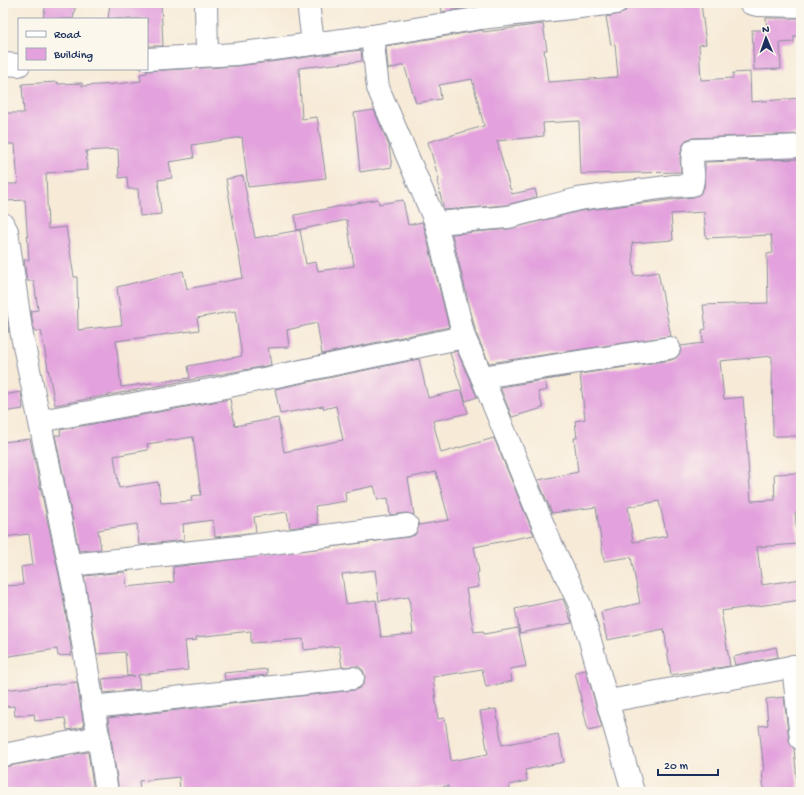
<svg xmlns="http://www.w3.org/2000/svg" width="804" height="795" viewBox="0 0 804 795" font-family="'Gochi Hand',sans-serif">
<rect width="100%" height="100%" fill="#fbf7ec"/>
<filter id="ink" filterUnits="userSpaceOnUse"><feTurbulence type="fractalNoise" baseFrequency=".025" numOctaves="2"/><feDisplacementMap in="SourceGraphic" scale="8" xChannelSelector="R" yChannelSelector="G"/><feConvolveMatrix kernelMatrix="1 2 1 2 8 2 1 2 1" color-interpolation-filters="sRGB"/></filter>
<filter id="wash" filterUnits="userSpaceOnUse"><feTurbulence type="fractalNoise" baseFrequency=".012" numOctaves="4" result="noise"/><feDisplacementMap in="SourceGraphic" scale="16" xChannelSelector="R" yChannelSelector="G"/><feGaussianBlur stdDeviation="0.9" result="paint"/><feColorMatrix in="noise" values="0 0 0 0 0 0 0 0 0 0 0 0 0 0 0 0 0 1.4 0 .05"/><feComposite in="paint" operator="in"/></filter>
<g filter="url(#wash)">
<rect width="100%" height="100%" fill="#f7ebd8"/>
<g id="blocks">
<g fill="#e3a2dd" fill-rule="evenodd">
<polygon points="46,3 76,3 73,19 43,19"/>
<polygon points="110,3 161,3 163,46 147,46 147,19 108,19"/>
<polygon points="441,3 473,3 474,7 442,12"/>
<polygon points="660,3 701,3 706,44 699,45 701,80 733,78 733,73 750,72 751,102 801,98 801,134 693,138 686,140 682,147 680,158 681,172 581,174 579,121 543,123 544,136 497,141 510,189 511,189 512,194 535,189 537,197 506,205 444,210 437,181 439,180 428,142 484,126 472,79 439,85 441,99 416,103 404,65 388,69 386,46 483,30 483,32 543,24 547,50 544,50 548,82 618,77 615,44 611,45 606,17 623,13 628,8"/>
<polygon points="766,18 801,18 801,36 794,36 794,42 780,43 781,69 754,70 752,30 767,30"/>
<path d="M 361,50 L 362,61 L 299,68 L 302,119 L 317,117 L 326,178 L 248,187 L 242,137 L 192,145 L 194,158 L 169,162 L 172,178 L 158,180 L 161,214 L 140,216 L 138,189 L 128,189 L 127,177 L 119,178 L 118,149 L 86,151 L 88,170 L 46,173 L 48,229 L 66,227 L 74,277 L 77,277 L 78,330 L 122,325 L 117,287 L 183,271 L 187,289 L 243,278 L 226,179 L 243,176 L 255,238 L 300,230 L 306,264 L 316,262 L 318,271 L 354,266 L 347,220 L 297,230 L 295,215 L 378,199 L 379,204 L 403,200 L 408,225 L 422,222 L 424,227 L 449,327 L 322,354 L 317,323 L 287,330 L 289,347 L 268,348 L 271,365 L 55,405 L 41,331 L 34,331 L 31,311 L 38,310 L 34,281 L 27,281 L 24,260 L 29,260 L 25,200 L 6,201 L 5,184 L 18,184 L 15,144 L 3,144 L 3,113 L 24,113 L 22,84 L 58,82 L 58,84 L 82,83 L 82,86 L 116,84 L 141,81 L 140,74 L 147,73 L 147,71 L 238,66 ZM 235,311 L 242,356 L 188,366 L 190,378 L 121,387 L 116,341 L 199,330 L 197,318 Z"/>
<polygon points="374,110 389,146 392,167 360,172 354,113"/>
<path d="M 801,159 L 801,215 L 798,215 L 801,253 L 801,421 L 798,421 L 798,436 L 773,436 L 772,356 L 720,361 L 724,399 L 743,397 L 751,501 L 775,500 L 774,474 L 801,473 L 801,513 L 795,513 L 798,544 L 757,547 L 762,585 L 801,579 L 801,600 L 721,611 L 730,666 L 671,675 L 664,629 L 607,640 L 601,612 L 640,603 L 631,557 L 604,561 L 596,507 L 552,513 L 538,480 L 578,472 L 574,438 L 577,438 L 575,421 L 585,419 L 580,374 L 671,360 L 676,358 L 680,353 L 681,346 L 703,343 L 702,330 L 706,329 L 703,305 L 768,303 L 767,254 L 773,253 L 771,235 L 706,238 L 704,212 L 671,214 L 673,240 L 632,243 L 634,276 L 658,272 L 671,336 L 489,363 L 476,333 L 452,234 L 509,229 L 580,211 L 693,197 L 700,194 L 704,188 L 705,162 ZM 659,501 L 667,536 L 633,542 L 628,507 Z"/>
<polygon points="3,313 6,313 9,332 3,333"/>
<path d="M 457,351 L 477,397 L 466,401 L 462,391 L 468,413 L 433,421 L 441,453 L 494,438 L 534,535 L 474,547 L 479,572 L 477,573 L 479,587 L 466,589 L 474,632 L 483,631 L 484,634 L 518,628 L 526,666 L 510,669 L 512,681 L 486,687 L 482,669 L 433,677 L 438,719 L 445,718 L 451,761 L 488,754 L 480,711 L 496,709 L 502,745 L 558,734 L 564,762 L 525,770 L 527,781 L 509,785 L 511,792 L 449,792 L 448,786 L 391,792 L 180,792 L 179,777 L 139,781 L 140,792 L 119,792 L 108,718 L 354,690 L 360,688 L 364,683 L 365,676 L 363,670 L 358,666 L 342,667 L 339,646 L 304,650 L 303,639 L 251,643 L 251,631 L 196,637 L 197,640 L 185,641 L 188,670 L 138,675 L 140,689 L 104,693 L 102,679 L 135,676 L 127,676 L 125,652 L 97,654 L 84,576 L 125,572 L 127,587 L 174,582 L 173,567 L 409,537 L 415,535 L 419,525 L 449,520 L 436,472 L 408,478 L 414,515 L 406,513 L 390,515 L 388,498 L 378,500 L 374,486 L 345,492 L 346,501 L 315,506 L 318,524 L 290,528 L 287,512 L 254,517 L 256,532 L 215,537 L 213,520 L 183,524 L 184,540 L 139,545 L 137,524 L 98,530 L 101,549 L 79,551 L 55,435 L 61,435 L 60,430 L 230,399 L 235,426 L 278,418 L 284,452 L 343,440 L 336,406 L 324,409 L 323,406 L 280,414 L 275,389 L 419,359 L 428,398 L 462,390 L 450,353 ZM 193,437 L 201,495 L 191,496 L 192,501 L 161,503 L 158,482 L 119,488 L 114,456 L 148,450 L 147,444 ZM 375,570 L 379,601 L 409,597 L 413,634 L 381,637 L 376,600 L 346,604 L 342,574 Z"/>
<polygon points="570,376 545,380 547,390 538,392 543,408 512,417 500,387"/>
<polygon points="21,392 23,409 3,412 3,395"/>
<polygon points="30,439 62,589 72,655 58,656 57,649 3,657 3,586 23,585 21,567 33,565 29,534 3,537 3,488 7,488 3,442"/>
<polygon points="563,599 572,623 520,633 515,609"/>
<polygon points="776,647 778,657 735,665 733,657"/>
<polygon points="267,669 267,675 225,680 224,673"/>
<polygon points="586,670 602,727 588,730 575,672"/>
<polygon points="77,682 84,727 67,730 65,718 35,721 34,714 15,716 14,706 3,707 3,690"/>
<polygon points="784,697 789,740 794,749 798,792 764,792 762,771 764,771 759,726 768,725 766,699"/>
<polygon points="88,752 94,792 3,792 3,767"/>
</g>
</g>
</g>
<g filter="url(#ink)">
<use href="#blocks" fill-opacity="0" stroke="#898d9b" stroke-width="1"/>
<g fill="none" stroke-linecap="round" stroke-linejoin="round">
<defs>
<g id="minor">
<polyline points="206,3 207,55"/>
<polyline points="308,3 313,43"/>
<polyline points="750,3 757,5 801,6"/>
<polyline points="372,36 378,88 436,223 464,337 482,377 551,544 580,605 633,792"/>
<polyline points="147,59 236,54 372,36 481,18 616,3"/>
<polyline points="3,64 19,65"/>
<path d="M 436,223 L 508,217 L 578,199 L 674,186 L 692,185 C 696,172 689,163 694,150 L 801,146"/>
<polyline points="3,224 7,231 22,336 74,587 107,792"/>
<polyline points="482,377 669,348"/>
<polyline points="40,421 210,390 464,337"/>
<polyline points="70,565 249,546 407,525"/>
<polyline points="793,666 801,739"/>
<polyline points="609,701 801,665"/>
<polyline points="93,707 353,678"/>
<polyline points="3,755 99,737"/>
</g>
</defs>
<use href="#minor" stroke="#898d9b" stroke-width="24"/>
<use href="#minor" stroke="#fff" stroke-width="22"/>
</g>
</g>
<rect width="804" height="795" fill="none" stroke="#fbf7ec" stroke-width="16"/>
<rect x="18" y="18" width="130" height="52" fill="#fbf7ec" stroke="#a1a7b3"/>
<rect x="26" y="31" width="20" height="6" fill="#ffffff" stroke="#a1a7b3"/>
<text x="54" y="38" font-size="12" fill="#1b2f5e">Road</text>
<rect x="26" y="48" width="20" height="12" fill="#e3a2dd" stroke="#a1a7b3"/>
<text x="54" y="58" font-size="12" fill="#1b2f5e">Building</text>
<g transform="translate(766 38) rotate(358)" stroke="#fbf7ec" stroke-width="3" paint-order="stroke">
<path d="M0-3L7 15L0 10L-7 15Z" fill="#1b2f5e"/>
<text y="-6" font-size="11" font-weight="bold" text-anchor="middle" fill="#1b2f5e">N</text>
</g>
<path d="M658 769v6h60v-6" fill="none" stroke="#1b2f5e" stroke-width="2"/>
<text x="664" y="769" font-size="12" fill="#1b2f5e" stroke="#fbf7ec" stroke-width="3" paint-order="stroke">20 m</text>
</svg>
